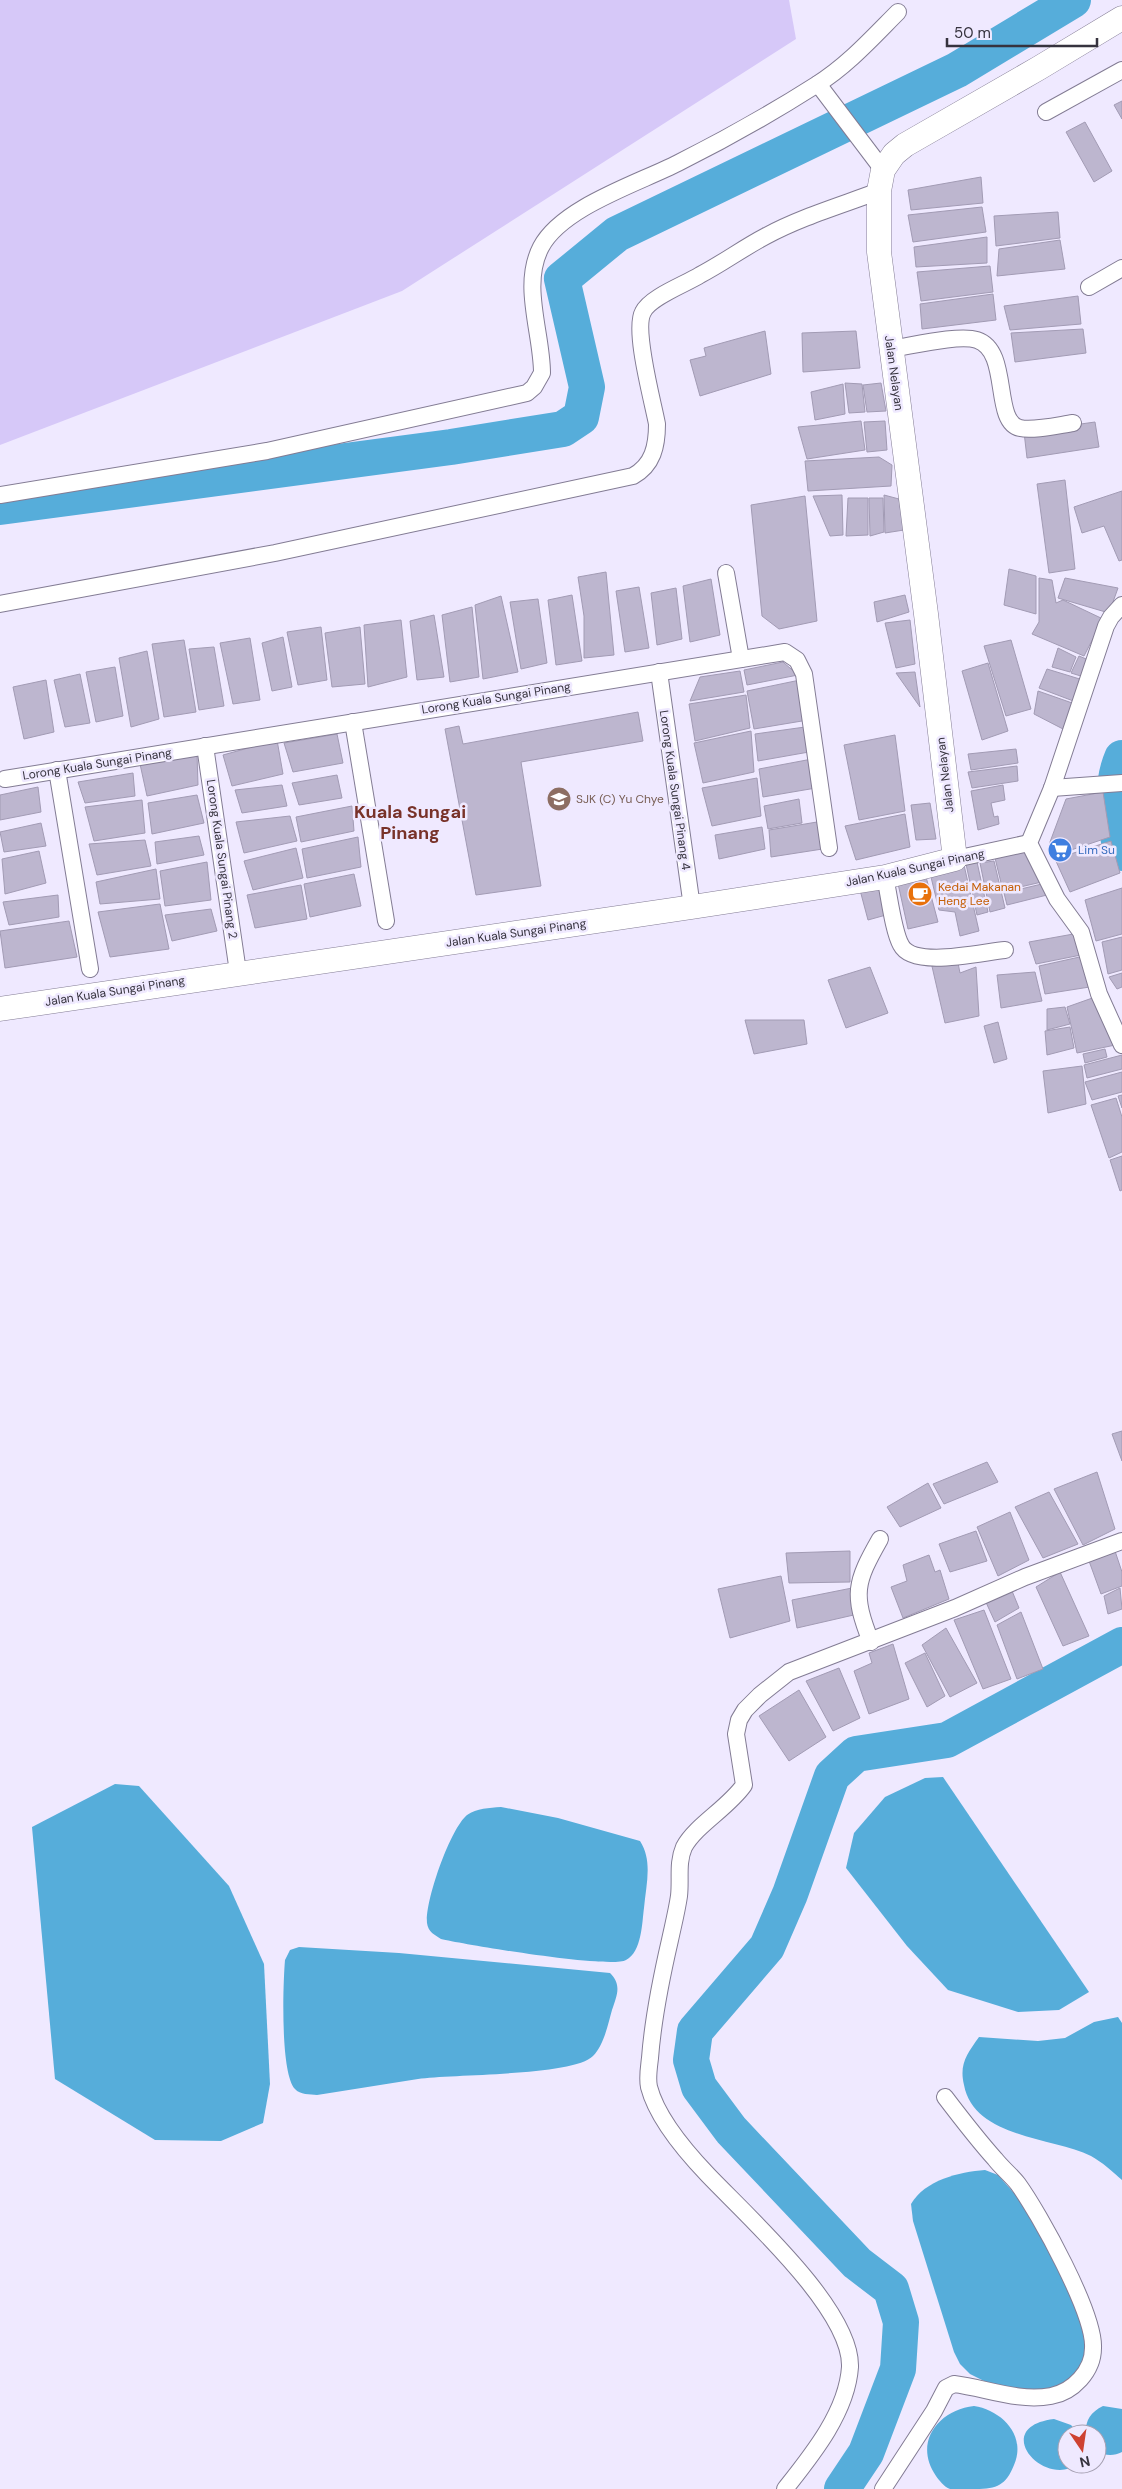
<svg xmlns="http://www.w3.org/2000/svg" width="1122" height="2489" viewBox="0 0 1122 2489" font-family="'DM Sans',sans-serif">
<rect width="100%" height="100%" fill="#efe9ff"/>
<polygon fill="#d6c8f8" points="0,0 789,0 796,39 402,291 0,445"/>
<g fill="#56adda">
<polygon points="943,1777 1089,1992 1059,2010 1018,2012 948,1990 907,1946 846,1868 854,1833 885,1797 925,1778"/>
<polygon points="115,1784 139,1786 229,1886 264,1964 270,2084 263,2123 221,2141 155,2140 55,2079 32,1827"/>
<path d="M 501,1807 L 558,1818 L 640,1841 C 653,1861 646,1885 644,1908 C 642,1922 642,1952 626,1960 C 610,1969 467,1945 441,1939 C 435,1935 428,1932 427,1923 C 425,1901 450,1829 467,1815 C 477,1808 489,1808 501,1807 Z"/>
<path d="M 299,1947 L 399,1953 L 610,1973 C 622,1985 617,1995 612,2010 C 608,2024 604,2045 593,2056 C 574,2076 452,2074 418,2079 C 384,2084 351,2090 317,2095 C 310,2094 300,2095 295,2089 C 280,2073 283,1983 285,1960 L 290,1950 Z"/>
<path d="M 1118,2017 L 1122,2023 L 1122,2180 C 1113,2172 1102,2162 1091,2156 C 1052,2137 974,2138 964,2085 C 959,2064 967,2054 979,2037 L 1038,2041 L 1065,2038 L 1094,2022 Z"/>
<path d="M 985,2170 L 998,2175 L 1022,2202 L 1069,2286 L 1079,2309 L 1087,2357 L 1075,2379 L 1042,2392 L 992,2385 L 970,2374 L 960,2364 L 954,2352 L 913,2221 L 911,2204 C 925,2180 959,2172 985,2170 Z"/>
<path d="M 974,2406 C 1001,2410 1027,2435 1014,2465 C 1006,2485 997,2489 976,2489 C 969,2489 957,2489 950,2489 C 944,2487 939,2480 936,2476 C 913,2443 938,2410 974,2406 Z"/>
<path d="M 1103,2406 L 1122,2409 L 1122,2452 C 1114,2456 1105,2456 1097,2451 L 1097,2434 L 1086,2434 C 1085,2420 1091,2412 1103,2406 Z"/>
<path d="M 1054,2419 L 1071,2425 L 1079,2434 L 1067,2434 L 1067,2464 L 1078,2464 C 1044,2489 989,2427 1054,2419 Z"/>
</g>
<g fill="none" stroke-linecap="round" stroke-linejoin="round">
<g stroke="#56adda" stroke-width="36">
<polyline points="0,507 451,447 563,429 581,417 587,387 562,279 617,234 957,70 1073,0"/>
<path d="M 1122,758 C 1110,786 1114,824 1122,853"/>
<polyline points="842,2489 866,2453 898,2369 901,2322 891,2289 857,2263 731,2130 699,2087 691,2060 695,2031 767,1947 790,1894 832,1776 856,1754 947,1740 1122,1645"/>
</g>
</g>
<g fill="#bdb6cf" stroke="#a29bb4">
<polygon points="1122,101 1122,119 1114,105"/>
<polygon points="1085,122 1112,171 1094,182 1066,132"/>
<polygon points="981,177 983,203 911,210 908,190"/>
<polygon points="982,207 986,232 913,242 908,215"/>
<polygon points="1058,212 1060,238 996,246 994,216"/>
<polygon points="987,237 987,263 916,267 914,247"/>
<polygon points="1060,240 1065,269 997,276 999,249"/>
<polygon points="990,266 993,292 921,301 917,272"/>
<polygon points="993,294 996,320 922,329 920,304"/>
<polygon points="1078,296 1081,324 1010,330 1004,306"/>
<polygon points="1083,329 1086,353 1015,362 1011,333"/>
<polygon points="765,331 771,374 700,396 690,360 706,356 704,348"/>
<polygon points="856,331 860,368 803,372 802,333"/>
<polygon points="845,383 862,384 865,412 849,413"/>
<polygon points="881,383 886,411 867,412 863,385"/>
<polygon points="843,384 845,414 815,420 811,392"/>
<polygon points="861,421 865,450 807,459 798,427"/>
<polygon points="885,421 887,450 867,452 864,422"/>
<polygon points="1095,422 1099,447 1027,458 1024,432"/>
<polygon points="879,457 892,465 891,486 808,491 805,461"/>
<polygon points="1065,480 1075,569 1049,573 1037,484"/>
<polygon points="1122,491 1122,560 1119,561 1104,526 1082,533 1074,507"/>
<polygon points="842,495 843,535 830,536 813,496"/>
<polygon points="884,495 899,499 904,530 885,533"/>
<polygon points="805,496 817,621 779,629 762,616 751,505"/>
<polygon points="848,498 868,498 868,535 846,536"/>
<polygon points="869,498 883,498 884,532 870,536"/>
<polygon points="1009,569 1036,576 1036,614 1004,605"/>
<polygon points="606,572 614,655 584,658 584,616 578,577"/>
<polygon points="1039,578 1052,580 1056,603 1063,600 1103,619 1084,656 1032,634 1039,622"/>
<polygon points="1065,578 1118,588 1109,613 1058,598"/>
<polygon points="711,579 720,635 690,642 683,586"/>
<polygon points="639,587 649,648 625,652 616,591"/>
<polygon points="676,588 682,639 657,645 651,593"/>
<polygon points="572,595 582,661 556,665 548,600"/>
<polygon points="905,595 909,612 877,622 874,602"/>
<polygon points="501,596 518,672 483,679 475,605"/>
<polygon points="538,599 547,663 521,669 510,602"/>
<polygon points="472,607 479,677 450,682 442,615"/>
<polygon points="434,615 444,677 417,680 410,621"/>
<polygon points="401,620 407,677 368,687 364,625"/>
<polygon points="910,620 915,664 896,668 885,623"/>
<polygon points="321,627 327,680 298,685 287,632"/>
<polygon points="360,627 365,684 332,687 325,633"/>
<polygon points="283,637 292,687 272,691 262,643"/>
<polygon points="250,638 260,700 233,704 220,643"/>
<polygon points="184,640 196,712 164,717 152,644"/>
<polygon points="1011,640 1031,709 1006,716 984,646"/>
<polygon points="214,647 224,706 199,710 189,649"/>
<polygon points="1058,648 1076,657 1070,672 1052,667"/>
<polygon points="147,651 159,719 131,727 119,658"/>
<polygon points="1079,656 1091,661 1084,677 1071,673"/>
<polygon points="783,662 798,675 747,685 744,670"/>
<polygon points="988,663 1008,731 982,740 962,671"/>
<polygon points="115,667 123,716 96,722 86,672"/>
<polygon points="1047,669 1083,680 1076,702 1039,688"/>
<polygon points="740,671 744,692 690,701 700,677"/>
<polygon points="915,672 920,707 896,673"/>
<polygon points="80,674 90,723 65,727 54,680"/>
<polygon points="46,680 54,732 24,739 13,687"/>
<polygon points="800,680 808,720 754,729 747,691"/>
<polygon points="1038,691 1075,704 1063,729 1034,714"/>
<polygon points="746,695 750,728 695,741 689,704"/>
<polygon points="638,712 643,741 521,762 541,886 476,895 445,729 459,726 463,744"/>
<polygon points="805,727 809,752 758,761 755,734"/>
<polygon points="751,731 754,772 703,783 694,743"/>
<polygon points="337,734 343,763 293,772 284,743"/>
<polygon points="895,735 905,811 859,820 844,745"/>
<polygon points="277,740 283,774 232,786 223,755"/>
<polygon points="1016,749 1018,763 971,770 968,754"/>
<polygon points="197,754 198,785 147,796 140,764"/>
<polygon points="812,759 816,788 763,797 759,769"/>
<polygon points="1017,766 1018,781 972,788 968,772"/>
<polygon points="133,773 135,796 85,803 78,782"/>
<polygon points="337,775 342,798 299,805 292,783"/>
<polygon points="757,778 761,816 712,826 702,788"/>
<polygon points="282,785 287,806 242,813 235,790"/>
<polygon points="1003,785 1005,800 991,803 994,817 998,816 999,824 978,830 971,791"/>
<polygon points="38,787 41,812 0,820 0,795"/>
<polygon points="1103,792 1110,837 1053,856 1050,842 1066,799"/>
<polygon points="197,795 204,823 152,834 148,803"/>
<polygon points="799,799 802,823 768,829 764,806"/>
<polygon points="142,800 145,833 94,841 85,807"/>
<polygon points="930,803 936,839 916,840 911,805"/>
<polygon points="352,806 354,831 301,842 296,817"/>
<polygon points="905,814 910,847 856,860 845,826"/>
<polygon points="290,816 297,841 244,853 236,822"/>
<polygon points="823,821 829,848 771,857 769,830"/>
<polygon points="41,823 46,846 4,852 0,832"/>
<polygon points="762,827 765,849 719,859 715,835"/>
<polygon points="199,836 204,855 157,864 155,842"/>
<polygon points="358,837 361,867 307,878 302,849"/>
<polygon points="145,840 151,866 97,875 89,844"/>
<polygon points="1111,841 1120,873 1070,892 1055,859"/>
<polygon points="296,848 303,878 253,890 244,861"/>
<polygon points="1031,850 1046,881 1003,891 995,858"/>
<polygon points="39,851 46,883 5,894 2,859"/>
<polygon points="994,861 1005,908 990,912 980,863"/>
<polygon points="207,862 211,900 165,906 160,871"/>
<polygon points="977,862 988,912 977,915 966,864"/>
<polygon points="964,865 979,931 960,936 955,912 939,910 930,873"/>
<polygon points="156,869 160,899 100,904 96,882"/>
<polygon points="925,873 938,922 908,929 897,879"/>
<polygon points="354,874 361,906 310,917 304,884"/>
<polygon points="1046,883 1051,894 1007,905 1004,893"/>
<polygon points="301,885 307,919 255,928 247,895"/>
<polygon points="879,885 886,915 868,920 860,890"/>
<polygon points="1122,888 1122,934 1096,941 1085,900"/>
<polygon points="58,895 59,917 9,925 3,902"/>
<polygon points="160,904 169,949 110,957 98,912"/>
<polygon points="211,909 217,931 172,941 165,915"/>
<polygon points="69,921 77,957 5,968 0,931"/>
<polygon points="1079,933 1086,954 1036,964 1029,942"/>
<polygon points="1122,937 1122,970 1108,974 1102,942"/>
<polygon points="1084,956 1096,986 1045,994 1039,966"/>
<polygon points="957,958 960,973 976,967 979,1016 945,1023 931,962"/>
<polygon points="870,967 888,1013 846,1028 828,980"/>
<polygon points="1035,972 1042,1001 1001,1008 997,975"/>
<polygon points="1122,973 1122,987 1117,989 1109,977"/>
<polygon points="1098,996 1120,1044 1077,1053 1067,1007"/>
<polygon points="1065,1007 1070,1024 1047,1030 1047,1009"/>
<polygon points="745,1020 804,1020 807,1044 754,1054"/>
<polygon points="998,1022 1007,1059 994,1063 984,1026"/>
<polygon points="1070,1027 1074,1048 1047,1055 1045,1031"/>
<polygon points="1105,1049 1107,1057 1085,1063 1083,1054"/>
<polygon points="1122,1055 1122,1069 1087,1078 1084,1065"/>
<polygon points="1082,1066 1086,1104 1048,1113 1043,1071"/>
<polygon points="1122,1072 1122,1092 1092,1100 1085,1082"/>
<polygon points="1122,1095 1122,1108 1118,1096"/>
<polygon points="1116,1098 1122,1117 1122,1152 1109,1158 1091,1105"/>
<polygon points="1122,1156 1122,1190 1120,1191 1110,1160"/>
<polygon points="1122,1431 1122,1461 1112,1434"/>
<polygon points="987,1462 998,1482 944,1504 933,1484"/>
<polygon points="1097,1472 1115,1529 1083,1545 1054,1489"/>
<polygon points="928,1483 941,1508 900,1527 887,1507"/>
<polygon points="1049,1492 1078,1544 1043,1558 1015,1507"/>
<polygon points="1010,1512 1029,1560 998,1576 977,1527"/>
<polygon points="976,1531 987,1561 950,1572 939,1544"/>
<polygon points="850,1551 850,1582 789,1583 786,1553"/>
<polygon points="1115,1551 1122,1572 1122,1586 1101,1594 1089,1561"/>
<polygon points="929,1555 935,1572 940,1570 949,1599 903,1618 891,1587 907,1581 903,1565"/>
<polygon points="1060,1572 1089,1636 1063,1646 1036,1587"/>
<polygon points="781,1576 790,1621 730,1638 718,1589"/>
<polygon points="1010,1586 1019,1608 995,1622 984,1598"/>
<polygon points="852,1588 858,1614 797,1628 792,1600"/>
<polygon points="1120,1588 1122,1609 1108,1614 1104,1596"/>
<polygon points="984,1610 1011,1679 983,1689 954,1620"/>
<polygon points="1021,1612 1043,1669 1017,1679 997,1625"/>
<polygon points="946,1628 977,1683 950,1697 922,1645"/>
<polygon points="893,1644 909,1699 869,1714 854,1671 872,1663 869,1653"/>
<polygon points="925,1653 945,1696 927,1707 905,1663"/>
<polygon points="839,1668 860,1718 833,1731 806,1681"/>
<polygon points="799,1690 826,1737 789,1761 759,1716"/>
</g>
<g fill="none" stroke-linecap="round" stroke-linejoin="round">
<defs>
<g id="street">
<polyline points="818,84 883,170"/>
<polyline points="1046,112 1122,70"/>
<polyline points="1089,287 1122,268"/>
<path d="M 890,349 C 911,346 959,334 977,340 C 1011,351 992,422 1020,428 C 1033,431 1059,425 1073,423"/>
<path d="M 0,495 L 267,451 L 527,393 L 534,387 L 542,373 C 542,333 521,285 541,247 C 562,207 639,183 678,163 C 724,140 772,113 816,85 C 847,66 873,37 898,12"/>
<polyline points="726,573 741,659"/>
<path d="M 0,604 L 275,553 L 633,476 C 653,465 657,446 657,424 C 653,402 633,330 643,312 C 650,297 686,284 700,275 C 723,263 743,248 766,236 C 801,217 842,205 879,191"/>
<polyline points="1122,605 1111,617 1106,626 1052,788 1029,843 1057,899 1081,932 1099,994 1122,1045"/>
<polyline points="659,672 692,907"/>
<polyline points="353,722 386,921"/>
<polyline points="205,746 238,972"/>
<polyline points="57,770 90,969"/>
<polyline points="5,779 785,652 797,660 804,674 829,848"/>
<polyline points="1052,788 1122,783"/>
<polyline points="955,859 1029,843"/>
<path d="M 885,877 C 889,894 893,931 901,945 C 913,969 982,952 1005,950"/>
<path d="M 871,1642 C 852,1594 855,1583 880,1539"/>
<path d="M 785,2489 C 812,2455 847,2412 850,2367 C 852,2310 747,2216 708,2175 C 686,2152 657,2118 649,2087 C 647,2078 649,2067 650,2058 C 653,2018 661,1979 670,1940 C 673,1926 677,1910 679,1896 C 681,1879 677,1863 684,1847 C 696,1825 728,1808 744,1785 L 736,1734 L 739,1720 L 745,1710 L 760,1695 L 789,1672 L 955,1608 L 1025,1577 L 1122,1541"/>
<path d="M 883,2489 L 934,2411 L 946,2388 L 954,2384 C 986,2388 1018,2402 1051,2396 C 1073,2392 1093,2371 1093,2348 C 1095,2314 1039,2213 1018,2184 C 1011,2175 1002,2168 995,2159 C 977,2139 961,2118 945,2097"/>
</g>
<polyline id="secondary" points="0,1009 692,907 885,877 955,859 926,614 879,252 879,191 883,170 894,154 905,145 1039,68 1122,18"/>
</defs>
<use href="#street" stroke="#837c94" stroke-width="18"/>
<use href="#secondary" stroke="#837c94" stroke-width="25"/>
<use href="#street" stroke="#fff" stroke-width="16"/>
<use href="#secondary" stroke="#fff" stroke-width="24"/>
</g>
<defs>
<symbol id="school-disc" viewBox="-11 -11 22 22"><circle r="9.5" fill="#8d6e63" stroke="#efe9ff"/><path d="M0-5L7-2L0 1L-7-2ZM-4 1L0 2.5L4 1V4Q0 6-4 4Z" fill="#fff"/></symbol>
<symbol id="supermarket-disc" viewBox="-11 -11 22 22"><circle r="9.5" fill="#3f7fe0" stroke="#efe9ff"/><path d="M-6-5.5h2.5l.6 2H6L4.5 2H-2.5L-4.4-4H-6ZM-1.5 3.2a1.3 1.3 0 1 0 .1 0ZM3 3.2a1.3 1.3 0 1 0 .1 0Z" fill="#fff"/></symbol>
<symbol id="cafe-disc" viewBox="-11 -11 22 22"><circle r="9.5" fill="#e8710a" stroke="#efe9ff"/><path d="M-5.5-4.5H6V0H3Q3 3.5 0 3.5H-2.5Q-5.5 3.5-5.5 0ZM3-3.2v2h1.7v-2ZM-6 4.5H4V6H-6Z" fill="#fff"/></symbol>
</defs>
<g fill-rule="evenodd">
<use href="#school-disc" x="545" y="785" width="28" height="28"/>
<use href="#supermarket-disc" x="1046" y="836" width="28" height="28"/>
<use href="#cafe-disc" x="906" y="880" width="28" height="28"/>
</g>
<g text-anchor="middle" stroke-width="5" stroke-linejoin="round" paint-order="stroke">
<g font-size="12" fill="#36333e" stroke="#efe9ff">
<text transform="translate(894 373) rotate(82)" y="4">Jalan Nelayan</text>
<text transform="translate(496 698) rotate(-9)" y="4">Lorong Kuala Sungai Pinang</text>
<text transform="translate(97 764) rotate(-9)" y="4">Lorong Kuala Sungai Pinang</text>
<text transform="translate(945 775) rotate(-97)" y="4">Jalan Nelayan</text>
<text transform="translate(675 790) rotate(82)" y="4">Lorong Kuala Sungai Pinang 4</text>
<text transform="translate(222 859) rotate(82)" y="4">Lorong Kuala Sungai Pinang 2</text>
<text transform="translate(915 868) rotate(-12)" y="4">Jalan Kuala Sungai Pinang</text>
<text transform="translate(516 933) rotate(-8)" y="4">Jalan Kuala Sungai Pinang</text>
<text transform="translate(115 991) rotate(-9)" y="4">Jalan Kuala Sungai Pinang</text>
</g>
<g font-size="12" fill="#785e54" stroke="#efe9ff" text-anchor="start">
<text x="576" y="803">SJK (C) Yu Chye</text>
</g>
<g font-size="12" fill="#366cbe" stroke="#efe9ff" text-anchor="start">
<text x="1078" y="854">Lim Su</text>
</g>
<g font-size="12" fill="#c56008" stroke="#efe9ff" text-anchor="start">
<text x="938" y="891">Kedai Makanan<tspan x="938" dy="14">Heng Lee</tspan></text>
</g>
<g font-size="18" font-weight="bold" fill="#783229" stroke="#efe9ff">
<text x="410" y="818">Kuala Sungai<tspan x="410" dy="21">Pinang</tspan></text>
</g>
</g>
<g transform="translate(1082 2449) rotate(167)"><circle r="24" fill="#efe9ff" stroke="#a5a0b2"/>
<path d="M0-4L9 19L0 12L-9 19Z" fill="#ce4232"/>
<text y="-8" font-size="14" font-weight="bold" text-anchor="middle" fill="#36333e">N</text>
</g>
<path d="M947 38v8h150v-8" fill="none" stroke="#36333e" stroke-width="2.5"/>
<text x="954" y="38" font-size="15" fill="#36333e" stroke="#efe9ff" stroke-width="4" paint-order="stroke">50 m</text>
</svg>
